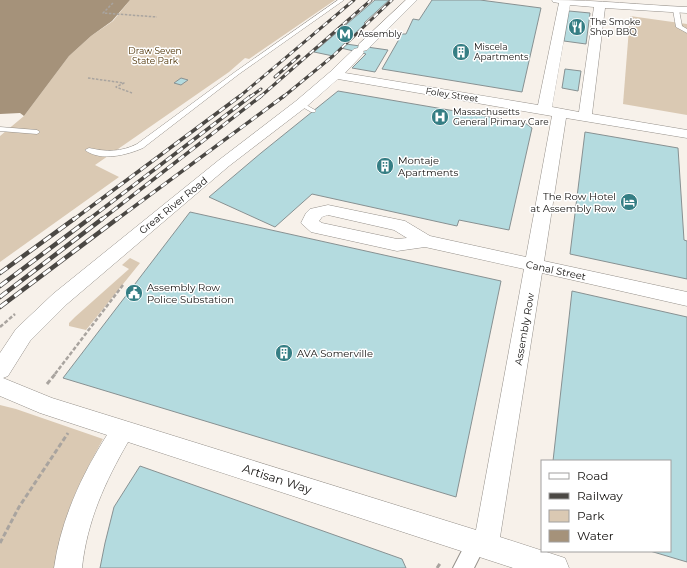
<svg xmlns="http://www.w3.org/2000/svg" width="687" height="568" viewBox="0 0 687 568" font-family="Montserrat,sans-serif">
<rect width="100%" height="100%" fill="#f7f1ea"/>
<g fill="#dac9b3">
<polygon points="130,0 335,0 249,59 245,58 229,72 95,165 119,177 0,262 0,136 24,116 69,56 91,36 113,21"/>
<polygon points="630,16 687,24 687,115 623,104"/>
<polygon points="130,258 140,263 86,330 69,326 69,323 75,317 129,269 122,265"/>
<path d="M 0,405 L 16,409 L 103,439 C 80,481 60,520 55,568 L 0,568 Z"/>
</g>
<polygon fill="#a5927a" points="0,0 130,0 112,21 91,36 69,56 24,116 20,113 0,114"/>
<g fill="#b4dbdf" stroke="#889192">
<polygon points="375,0 389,0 364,23 367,24 346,44 388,50 375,72 352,68 366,54 341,48 333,56 314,52"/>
<polygon points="432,0 480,0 541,8 522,92 382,69 402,34 406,34 413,19 419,20"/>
<polygon points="569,11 590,13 586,44 564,41"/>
<polygon points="565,69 581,71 578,91 562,88"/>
<polygon points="181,78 188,80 181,85 174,83"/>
<polygon points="338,91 525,123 532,128 509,230 459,220 457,226 312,194 275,227 209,197 261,153"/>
<polygon points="585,132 678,148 684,240 687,241 687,279 570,254"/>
<polygon points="190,212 501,281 456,497 63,378"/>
<polygon points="572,291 687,317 687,562 650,551 670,551 670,461 553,461"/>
<polygon points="140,466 402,559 406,568 100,568 105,543 114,507"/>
</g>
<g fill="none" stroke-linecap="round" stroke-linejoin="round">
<defs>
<g id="service">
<path d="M 338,0 L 344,0 L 239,74 L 143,148 C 127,155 101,162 85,150 L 89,148 C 107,152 121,152 137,144 L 235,72 Z"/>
<polygon points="676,8 679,10 682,26 687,29 687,33 676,27 673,10"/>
<polygon points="301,102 315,110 316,111 315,112 311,112 299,105 298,104"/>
<polygon points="0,127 37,130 40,132 37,134 0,131"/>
</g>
<polygon id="pedestrian" points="477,532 484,535 487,542 474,568 453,568 470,535"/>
<path id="minor" d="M 406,0 L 417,0 L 367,50 L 363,51 L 364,52 L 362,55 L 345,73 L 538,105 L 559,3 L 553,2 L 552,0 C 597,0 642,5 687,7 L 687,13 L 605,8 L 592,114 L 687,130 L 687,138 L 566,118 L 544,261 L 687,292 L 687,306 L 542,273 L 500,537 L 565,558 L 569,568 L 513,568 L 128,442 C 105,482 87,521 82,568 L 54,568 C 61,520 81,476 107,435 L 40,413 L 0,396 L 0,353 L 16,329 L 53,294 L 219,160 L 296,101 L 330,72 L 354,49 L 358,48 L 359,44 ZM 570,5 L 594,7 L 579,112 L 552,107 ZM 338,79 L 552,116 L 526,257 L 430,236 L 405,221 L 328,205 L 310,209 L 306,213 L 301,223 L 311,232 L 397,251 L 425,247 L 524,269 L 476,530 L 52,398 L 3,378 L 8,376 L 30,341 L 67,304 L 229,166 L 306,107 ZM 328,215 L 394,230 L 407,238 L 397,239 L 322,223 L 319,221 L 322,217 Z"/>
</defs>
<use href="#service" stroke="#95908a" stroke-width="1"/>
<use href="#pedestrian" stroke="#95908a" stroke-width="2"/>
<use href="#minor" stroke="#95908a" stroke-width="1"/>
<g stroke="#a9a49f" stroke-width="1.5" stroke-dasharray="2.5 1.5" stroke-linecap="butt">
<polyline points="113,3 103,13 157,17"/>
<polyline points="88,78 124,83 116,87 132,93"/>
</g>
<g stroke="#a9a49f" stroke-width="2.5" stroke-dasharray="4 2" stroke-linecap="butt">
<polyline points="0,327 15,314"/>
<polyline points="55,374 123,285"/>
</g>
<g stroke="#a9a49f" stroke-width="3" stroke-dasharray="5 2.5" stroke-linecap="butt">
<polyline points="47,384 56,373"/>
<polyline points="0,543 19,507 68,433"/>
<polyline points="437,568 441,562"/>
</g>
<use href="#service" fill="#fff" fill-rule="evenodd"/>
<use href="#pedestrian" fill="#fff" fill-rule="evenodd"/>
<use href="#minor" fill="#fff" fill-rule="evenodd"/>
<defs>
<g id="rail-far2">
<polyline points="275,77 299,56"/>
<polyline points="239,97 354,0"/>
<polyline points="250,97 261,89"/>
<polyline points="260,97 371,0"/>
<polyline points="283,97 333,56 392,0"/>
</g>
<g id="rail-far1">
<polyline points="73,220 240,96"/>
<polyline points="88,220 251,96"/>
<polyline points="101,220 261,96"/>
<polyline points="116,220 284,96"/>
</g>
<g id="rail">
<polyline points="0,273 74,219"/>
<polyline points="0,286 89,219"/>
<polyline points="0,297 102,219"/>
<polyline points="0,307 117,219"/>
</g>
</defs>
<use href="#rail-far2" stroke="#4b4844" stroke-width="3"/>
<use href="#rail-far1" stroke="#4b4844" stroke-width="3.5"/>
<use href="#rail" stroke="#4b4844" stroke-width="4.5"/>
<use href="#rail-far2" stroke="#fff" stroke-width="2" stroke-dasharray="5.5" stroke-linecap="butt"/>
<use href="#rail-far1" stroke="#fff" stroke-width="2.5" stroke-dasharray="7" stroke-linecap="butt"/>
<use href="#rail" stroke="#fff" stroke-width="3" stroke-dasharray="9" stroke-linecap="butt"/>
</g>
<defs>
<symbol id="restaurant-disc" viewBox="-11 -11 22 22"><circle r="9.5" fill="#357e84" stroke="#fff"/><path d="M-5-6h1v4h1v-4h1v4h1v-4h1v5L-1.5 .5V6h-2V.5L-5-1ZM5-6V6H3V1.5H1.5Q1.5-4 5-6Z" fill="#fff"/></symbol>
<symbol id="metro-disc" viewBox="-11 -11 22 22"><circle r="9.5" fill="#357e84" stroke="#fff"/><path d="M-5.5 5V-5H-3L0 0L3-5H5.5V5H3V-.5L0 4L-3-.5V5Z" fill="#fff"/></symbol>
<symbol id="building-disc" viewBox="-11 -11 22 22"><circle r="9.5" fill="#357e84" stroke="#fff"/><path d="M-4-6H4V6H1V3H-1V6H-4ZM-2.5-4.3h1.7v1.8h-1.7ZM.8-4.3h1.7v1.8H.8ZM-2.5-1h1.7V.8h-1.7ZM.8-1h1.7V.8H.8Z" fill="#fff"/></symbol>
<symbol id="hospital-disc" viewBox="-11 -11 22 22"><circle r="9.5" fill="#357e84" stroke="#fff"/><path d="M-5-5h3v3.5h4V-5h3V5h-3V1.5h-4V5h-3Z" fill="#fff"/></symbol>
<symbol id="hotel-disc" viewBox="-11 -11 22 22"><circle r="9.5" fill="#357e84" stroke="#fff"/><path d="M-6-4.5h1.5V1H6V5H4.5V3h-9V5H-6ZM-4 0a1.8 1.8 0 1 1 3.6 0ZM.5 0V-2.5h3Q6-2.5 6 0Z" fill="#fff"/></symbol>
<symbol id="civic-disc" viewBox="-11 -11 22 22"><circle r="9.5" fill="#357e84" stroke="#fff"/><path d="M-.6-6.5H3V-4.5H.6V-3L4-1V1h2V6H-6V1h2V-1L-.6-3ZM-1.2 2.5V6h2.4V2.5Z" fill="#fff"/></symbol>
</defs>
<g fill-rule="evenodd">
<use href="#restaurant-disc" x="567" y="17" width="20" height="20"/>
<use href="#metro-disc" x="335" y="24" width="20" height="20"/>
<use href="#building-disc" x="451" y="42" width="20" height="20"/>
<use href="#hospital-disc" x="430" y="107" width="20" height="20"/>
<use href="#building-disc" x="375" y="156" width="20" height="20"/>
<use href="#hotel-disc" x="619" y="192" width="20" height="20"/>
<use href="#civic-disc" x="124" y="283" width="20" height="20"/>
<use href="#building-disc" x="274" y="343" width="20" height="20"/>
</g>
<g text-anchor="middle" stroke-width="3" stroke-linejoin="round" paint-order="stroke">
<g font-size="9" fill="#141210" stroke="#fff" text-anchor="start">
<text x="590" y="25">The Smoke<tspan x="590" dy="10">Shop BBQ</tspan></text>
<text x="358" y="37">Assembly</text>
<text x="474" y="50">Miscela<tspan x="474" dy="10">Apartments</tspan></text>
<text x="453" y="115">Massachusetts<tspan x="453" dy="10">General Primary Care</tspan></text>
</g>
<g font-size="9" fill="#4a2f00" stroke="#fff">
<text x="155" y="54">Draw Seven<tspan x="155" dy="10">State Park</tspan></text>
</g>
<g font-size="9" fill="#141210" stroke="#fff">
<text transform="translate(452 95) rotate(9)" y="3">Foley Street</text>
</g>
<g font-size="10" fill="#141210" stroke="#fff" text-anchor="start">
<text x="398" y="164">Montaje<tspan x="398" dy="12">Apartments</tspan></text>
<text x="616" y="200" text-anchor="end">The Row Hotel<tspan x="616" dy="12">at Assembly Row</tspan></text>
<text x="147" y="291">Assembly Row<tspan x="147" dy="12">Police Substation</tspan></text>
<text x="297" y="357">AVA Somerville</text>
</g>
<g font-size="10" fill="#141210" stroke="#fff">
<text transform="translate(173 205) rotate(-39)" y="4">Great River Road</text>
<text transform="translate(556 270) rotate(12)" y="4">Canal Street</text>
<text transform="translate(524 329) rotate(-80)" y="4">Assembly Row</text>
</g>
<g font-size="12" fill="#141210" stroke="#fff">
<text transform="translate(277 479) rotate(18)" y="4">Artisan Way</text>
</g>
</g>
<rect x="541" y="460" width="130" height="92" fill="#ffffff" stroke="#a1a09f"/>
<rect x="549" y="473" width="20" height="6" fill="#ffffff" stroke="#a1a09f"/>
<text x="577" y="480" font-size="12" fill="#141210">Road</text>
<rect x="549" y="493" width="20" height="6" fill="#4b4844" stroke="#a1a09f"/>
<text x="577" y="500" font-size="12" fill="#141210">Railway</text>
<rect x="549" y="510" width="20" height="12" fill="#dac9b3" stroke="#a1a09f"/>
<text x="577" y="520" font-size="12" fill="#141210">Park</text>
<rect x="549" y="530" width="20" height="12" fill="#a5927a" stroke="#a1a09f"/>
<text x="577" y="540" font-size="12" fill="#141210">Water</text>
</svg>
